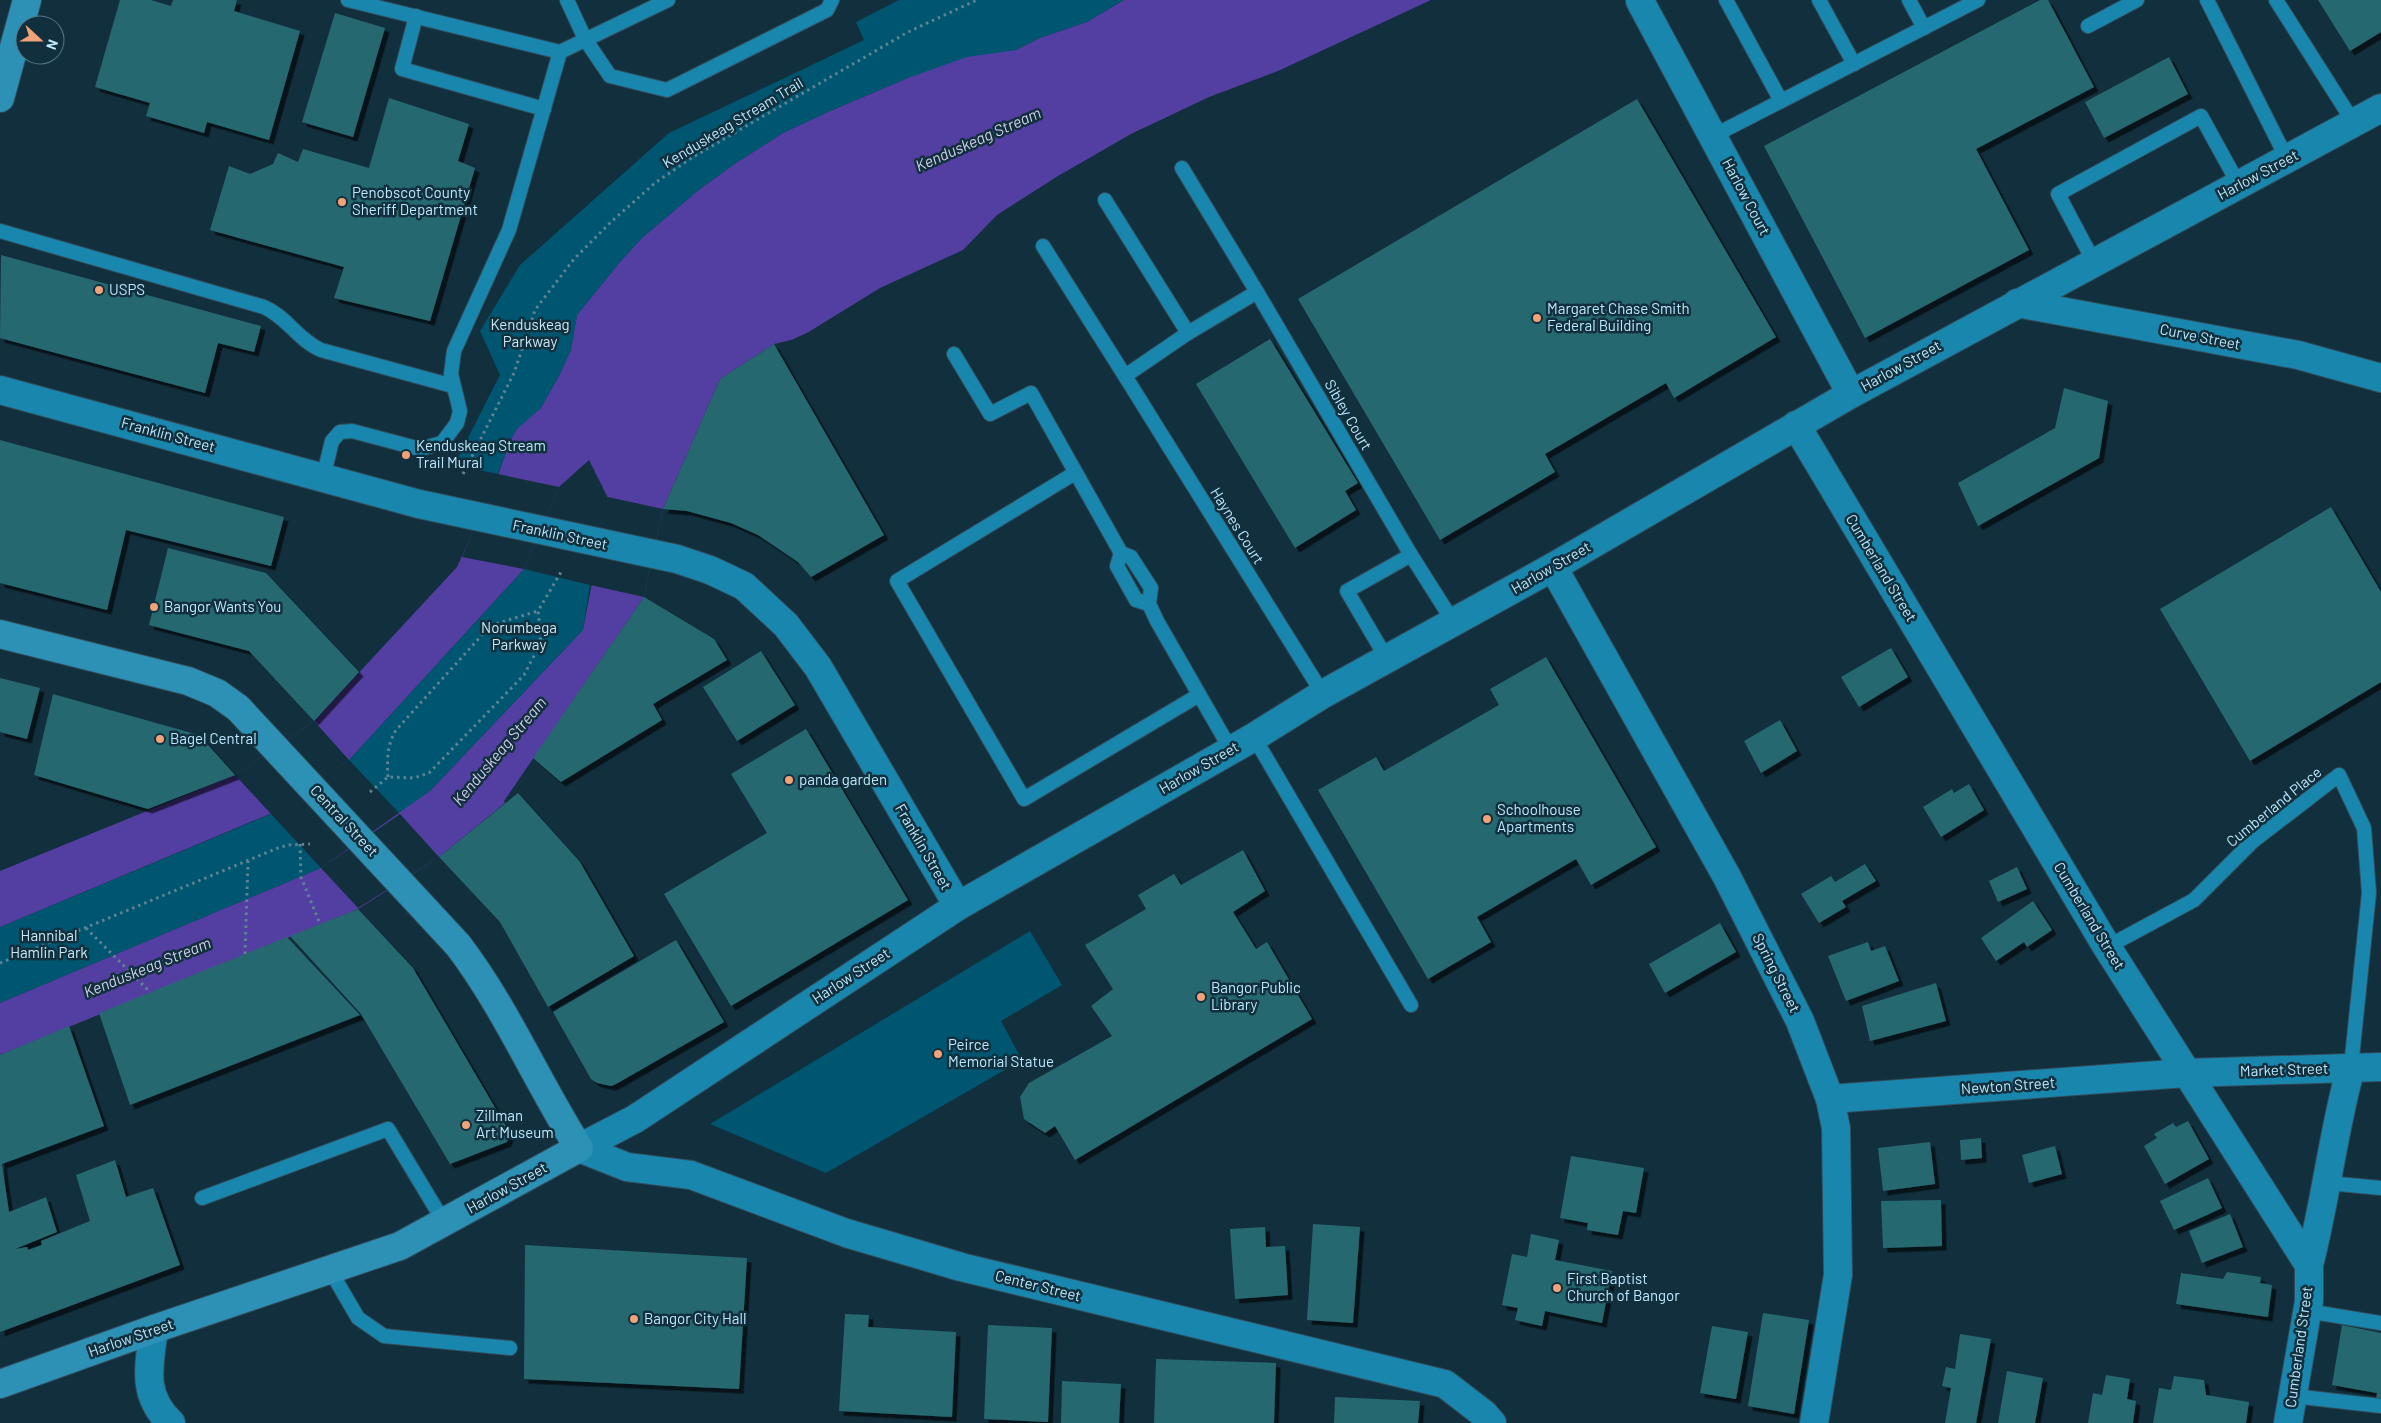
<svg xmlns="http://www.w3.org/2000/svg" width="2381" height="1423" viewBox="0 0 2381 1423" font-family="Barlow,sans-serif">
<defs>
<filter id="shadow"><feDropShadow dx="4.5" dy="4.5" stdDeviation="0" flood-color="#0009"/></filter>
</defs>
<rect width="100%" height="100%" fill="#112f3c"/>
<g fill="#005671">
<polygon points="899,0 1124,0 1087,22 1040,38 1016,50 908,78 828,112 783,133 736,163 700,189 642,238 620,262 577,315 571,350 559,376 541,408 518,429 510,441 498,474 454,465 500,375 480,331 520,265 669,133 864,40 856,22"/>
<polygon points="524,569 590,585 583,630 430,791 400,814 349,760"/>
<polygon points="271,814 321,868 0,1003 0,927"/>
<polygon points="1030,931 1062,985 1001,1021 1022,1060 826,1173 710,1124"/>
</g>
<polygon fill="#533fa2" points="1124,0 1431,0 1278,71 1209,97 1131,134 1058,176 997,215 963,250 880,288 807,333 791,340 774,344 720,379 663,509 644,597 504,801 505,803 439,857 358,909 0,1055 0,1003 321,868 430,791 583,630 608,498 589,460 559,487 524,569 349,760 270,814 0,927 0,871 235,775 314,721 457,567 496,481 510,441 517,429 541,408 559,376 571,350 577,315 620,262 642,238 700,189 736,163 783,133 828,112 908,78 967,57 1016,50 1040,38 1087,22"/>
<g fill="#112f3c">
<polygon points="498,474 559,487 524,569 462,557"/>
<polygon points="608,497 663,509 644,597 590,585"/>
<polygon points="314,721 349,760 271,814 235,775"/>
<polygon points="400,814 439,857 358,908 321,868"/>
</g>
<g fill="#286770" filter="url(#shadow)">
<polygon points="120,0 151,0 171,6 173,0 237,0 234,11 300,31 269,140 207,122 204,133 146,116 150,103 95,87"/>
<polygon points="2040,0 2048,0 2094,87 1976,149 2029,250 1865,338 1764,146"/>
<polygon points="2318,0 2381,0 2381,32 2350,51"/>
<polygon points="335,13 385,28 353,137 302,122"/>
<polygon points="2169,57 2188,94 2104,138 2085,102"/>
<polygon points="389,98 469,124 458,161 475,168 430,321 334,298 344,267 210,230 229,166 250,174 273,164 278,153 298,162 303,149 369,168"/>
<polygon points="1637,99 1776,337 1674,398 1666,383 1545,454 1555,472 1440,540 1298,299"/>
<polygon points="1,255 261,326 254,352 218,343 205,393 0,338"/>
<polygon points="1270,339 1358,483 1345,491 1356,510 1295,548 1196,384"/>
<polygon points="774,344 884,535 811,577 798,562 758,535 731,523 687,511 663,509 720,379"/>
<polygon points="2064,388 2108,401 2099,458 1978,526 1958,483 2055,428"/>
<polygon points="0,440 284,517 271,566 126,530 107,610 0,583"/>
<polygon points="2331,507 2381,592 2381,682 2250,761 2160,609"/>
<polygon points="168,548 266,573 359,672 314,721 249,651 149,625"/>
<polygon points="644,597 714,639 727,660 653,704 662,720 561,782 533,758"/>
<polygon points="1891,648 1908,677 1859,707 1841,677"/>
<polygon points="761,651 795,705 737,741 703,687"/>
<polygon points="1546,657 1656,847 1591,885 1576,859 1477,917 1491,942 1428,979 1318,790 1376,757 1384,771 1499,705 1490,689"/>
<polygon points="0,678 40,688 27,739 0,732"/>
<polygon points="53,694 199,735 235,775 148,809 34,775"/>
<polygon points="1780,720 1797,751 1761,773 1744,741"/>
<polygon points="806,729 908,900 731,1006 664,894 767,833 731,774"/>
<polygon points="1969,784 1984,810 1941,837 1923,807 1952,789 1954,793"/>
<polygon points="518,793 580,862 634,956 548,1007 500,922 439,857"/>
<polygon points="1243,850 1265,891 1233,912 1256,949 1267,942 1312,1019 1075,1160 1055,1126 1045,1133 1024,1119 1020,1097 1029,1083 1112,1036 1091,1006 1113,989 1085,945 1146,909 1138,895 1174,874 1181,885"/>
<polygon points="1865,864 1876,881 1842,901 1846,907 1819,923 1801,894 1831,876 1835,882"/>
<polygon points="2017,867 2027,889 1998,902 1989,881"/>
<polygon points="2033,901 2052,930 2027,947 2024,942 1996,961 1981,938"/>
<polygon points="358,909 413,968 510,1133 507,1142 450,1164 361,1014 290,936"/>
<polygon points="1720,923 1736,952 1665,993 1649,964"/>
<polygon points="287,937 360,1015 130,1105 99,1013"/>
<polygon points="676,940 724,1022 616,1084 611,1086 597,1083 591,1079 553,1012"/>
<polygon points="1868,942 1871,951 1885,946 1899,981 1846,1001 1828,956"/>
<polygon points="1936,983 1946,1021 1870,1041 1862,1006"/>
<polygon points="69,1026 104,1126 2,1164 9,1212 46,1197 57,1232 15,1249 27,1247 28,1250 42,1245 41,1241 90,1221 76,1175 115,1160 126,1197 153,1188 180,1265 0,1332 0,1055"/>
<polygon points="2188,1121 2209,1159 2165,1184 2144,1146 2157,1138 2154,1134 2173,1123 2176,1127"/>
<polygon points="1981,1138 1982,1158 1961,1160 1960,1140"/>
<polygon points="1930,1142 1935,1184 1883,1191 1878,1148"/>
<polygon points="2055,1146 2062,1174 2029,1183 2022,1155"/>
<polygon points="1571,1156 1644,1168 1636,1213 1623,1211 1618,1235 1587,1230 1588,1223 1560,1218"/>
<polygon points="2208,1178 2222,1208 2174,1230 2160,1201"/>
<polygon points="1941,1200 1942,1246 1883,1248 1881,1201"/>
<polygon points="2230,1214 2243,1247 2202,1263 2189,1231"/>
<polygon points="1313,1224 1360,1227 1353,1323 1307,1320"/>
<polygon points="1265,1227 1266,1247 1285,1246 1288,1295 1235,1299 1230,1229"/>
<polygon points="1531,1234 1559,1240 1555,1260 1612,1271 1602,1323 1545,1311 1542,1326 1515,1320 1518,1308 1502,1305 1512,1254 1527,1257"/>
<polygon points="525,1245 747,1258 739,1389 524,1379"/>
<polygon points="2227,1272 2261,1277 2260,1283 2272,1285 2268,1317 2176,1304 2181,1273 2223,1279"/>
<polygon points="1763,1313 1809,1320 1794,1414 1748,1406"/>
<polygon points="845,1314 869,1315 868,1327 956,1332 952,1417 839,1411"/>
<polygon points="988,1325 1052,1328 1048,1422 984,1419"/>
<polygon points="2342,1325 2381,1333 2381,1399 2376,1399 2377,1393 2332,1385"/>
<polygon points="1712,1326 1748,1332 1736,1399 1700,1393"/>
<polygon points="1960,1334 1991,1339 1976,1423 1945,1423 1951,1388 1942,1386 1946,1367 1955,1369"/>
<polygon points="1156,1359 1276,1363 1274,1423 1154,1423"/>
<polygon points="2007,1371 2043,1378 2035,1423 1998,1423"/>
<polygon points="2106,1375 2130,1379 2127,1399 2136,1401 2133,1423 2088,1423 2093,1393 2102,1395"/>
<polygon points="2174,1376 2204,1380 2206,1395 2249,1402 2246,1423 2153,1423 2159,1388 2171,1390"/>
<polygon points="1062,1381 1121,1384 1119,1423 1061,1423"/>
<polygon points="1335,1397 1420,1401 1418,1423 1334,1423"/>
</g>
<g fill="none" stroke-linecap="round" stroke-linejoin="round">
<defs>
<g id="service">
<polyline points="348,0 560,52 668,0"/>
<polyline points="567,0 585,39 610,76 667,90 827,10 832,0"/>
<polyline points="1726,0 1781,101"/>
<polyline points="1819,0 1854,64"/>
<polyline points="1909,0 1924,28"/>
<polyline points="2207,0 2287,159"/>
<polyline points="2276,0 2354,123"/>
<polyline points="416,16 402,69 544,109"/>
<polyline points="2088,26 2137,0"/>
<polyline points="1713,136 1978,0"/>
<polyline points="1105,200 1188,333"/>
<path d="M 0,231 L 264,307 C 287,317 298,340 321,350 L 453,386"/>
<polyline points="1043,246 1125,376 1188,333 1257,292 1182,168"/>
<polyline points="2094,262 2058,194 2201,116 2239,185"/>
<polyline points="1257,292 1411,555"/>
<polyline points="954,354 990,414 1031,393 1121,553 1131,557 1151,588 1149,604 1157,621 1231,750"/>
<polyline points="1125,376 1323,694"/>
<polyline points="1075,473 897,581 1024,799 1199,695"/>
<polyline points="323,478 332,441 340,432 352,431 420,449 442,443 457,423 460,411 451,374 454,351 509,230 560,52"/>
<polyline points="1121,553 1117,566 1136,600 1149,604"/>
<polyline points="1387,659 1347,591 1411,555 1454,623"/>
<polyline points="1254,737 1411,1005"/>
<polyline points="2107,947 2194,900 2252,842 2339,775 2364,828 2369,893 2351,1067"/>
<polyline points="2328,1183 2381,1188"/>
<polyline points="202,1198 388,1129 444,1222"/>
<polyline points="330,1270 358,1318 384,1336 510,1348"/>
<polyline points="2307,1311 2381,1323"/>
<polyline points="2293,1396 2381,1406"/>
</g>
<g id="minor">
<polyline points="1640,1 1851,394"/>
<polyline points="2017,303 2298,355 2381,378"/>
<polyline points="0,390 419,504 677,559 710,570 744,586 786,625 818,667 958,906"/>
<polyline points="1553,567 1727,877 1800,1021 1830,1099 1836,1128 1838,1275 1814,1423"/>
<polyline points="1830,1099 2186,1073 2381,1067"/>
<path d="M 2309,1265 C 2326,1199 2333,1132 2351,1067"/>
</g>
<g id="tertiary">
<polyline points="1796,425 2107,947 2309,1265 2309,1301 2288,1423"/>
<polyline points="579,1148 635,1119 958,906 1254,737 1323,694 1553,567 1851,394 2381,108"/>
<polyline points="579,1148 627,1167 691,1175 846,1233 961,1267 1445,1384 1484,1414 1492,1423"/>
<path d="M 154,1329 C 149,1366 141,1395 171,1423"/>
</g>
<g id="primary">
<polyline points="0,98 27,0"/>
<path d="M 0,634 L 188,681 L 217,693 L 238,708 L 458,945 C 506,1008 537,1082 579,1148 L 400,1246 L 154,1329 L 0,1384"/>
</g>
</defs>
<use href="#service" stroke="#314d5c" stroke-width="16"/>
<use href="#minor" stroke="#314d5c" stroke-width="30"/>
<use href="#tertiary" stroke="#314d5c" stroke-width="30"/>
<use href="#primary" stroke="#314d5c" stroke-width="30"/>
<g stroke="#5e8393" stroke-width="3" stroke-dasharray="2.5 4" stroke-linecap="butt">
<polyline points="463,474 514,373 535,310 574,259 612,221 655,183 693,157 908,32 977,0"/>
<path d="M 388,777 C 387,759 387,745 396,730 L 482,635 L 498,623 L 538,611"/>
<polyline points="370,792 388,777 414,778 429,773 524,675 539,646 541,636 538,611 561,572"/>
<polyline points="300,844 301,877 320,924"/>
<polyline points="86,928 150,992"/>
<polyline points="245,954 248,861"/>
<polyline points="0,963 278,848 288,845 310,844"/>
</g>
<use href="#service" stroke="#1986ad" stroke-width="14"/>
<use href="#minor" stroke="#1986ad" stroke-width="28"/>
<use href="#tertiary" stroke="#1986ad" stroke-width="28"/>
<use href="#primary" stroke="#2d90b5" stroke-width="28"/>
</g>
<g fill="#f0a279" stroke="#112f3c" stroke-width="2">
<circle cx="342" cy="202" r="5"/>
<circle cx="99" cy="290" r="5"/>
<circle cx="1537" cy="318" r="5"/>
<circle cx="406" cy="455" r="5"/>
<circle cx="154" cy="607" r="5"/>
<circle cx="160" cy="739" r="5"/>
<circle cx="789" cy="780" r="5"/>
<circle cx="1487" cy="819" r="5"/>
<circle cx="1201" cy="997" r="5"/>
<circle cx="938" cy="1054" r="5"/>
<circle cx="466" cy="1125" r="5"/>
<circle cx="1557" cy="1288" r="5"/>
<circle cx="634" cy="1319" r="5"/>
</g>
<g text-anchor="middle" stroke-width="5" stroke-linejoin="round" paint-order="stroke">
<g font-size="15" fill="#bce8fd" stroke="#112f3c">
<text transform="translate(733 123) rotate(-31)" y="5">Kenduskeag Stream Trail</text>
<text transform="translate(2258 175) rotate(-28)" y="5">Harlow Street</text>
<text transform="translate(1746 197) rotate(62)" y="5">Harlow Court</text>
<text transform="translate(2200 337) rotate(11)" y="5">Curve Street</text>
<text transform="translate(1901 366) rotate(-29)" y="5">Harlow Street</text>
<text transform="translate(1348 415) rotate(60)" y="5">Sibley Court</text>
<text transform="translate(168 435) rotate(15)" y="5">Franklin Street</text>
<text transform="translate(1237 526) rotate(58)" y="5">Haynes Court</text>
<text transform="translate(560 535) rotate(12)" y="5">Franklin Street</text>
<text transform="translate(1551 568) rotate(-30)" y="5">Harlow Street</text>
<text transform="translate(1881 568) rotate(59)" y="5">Cumberland Street</text>
<text transform="translate(1199 768) rotate(-30)" y="5">Harlow Street</text>
<text transform="translate(2274 807) rotate(-39)" y="5">Cumberland Place</text>
<text transform="translate(344 821) rotate(47)" y="5">Central Street</text>
<text transform="translate(923 847) rotate(60)" y="5">Franklin Street</text>
<text transform="translate(2089 916) rotate(59)" y="5">Cumberland Street</text>
<text transform="translate(1776 973) rotate(63)" y="5">Spring Street</text>
<text transform="translate(851 976) rotate(-33)" y="5">Harlow Street</text>
<text transform="translate(2284 1070) rotate(-2)" y="5">Market Street</text>
<text transform="translate(2008 1086) rotate(-4)" y="5">Newton Street</text>
<text transform="translate(507 1188) rotate(-29)" y="5">Harlow Street</text>
<text transform="translate(1038 1286) rotate(14)" y="5">Center Street</text>
<text transform="translate(131 1338) rotate(-19)" y="5">Harlow Street</text>
<text transform="translate(2299 1347) rotate(-82)" y="5">Cumberland Street</text>
</g>
<g font-size="15" fill="#bce8fd" stroke="#112f3c" text-anchor="start">
<text x="352" y="198">Penobscot County<tspan x="352" dy="17">Sheriff Department</tspan></text>
<text x="109" y="295">USPS</text>
<text x="1547" y="314">Margaret Chase Smith<tspan x="1547" dy="17">Federal Building</tspan></text>
<text x="416" y="451">Kenduskeag Stream<tspan x="416" dy="17">Trail Mural</tspan></text>
<text x="164" y="612">Bangor Wants You</text>
<text x="170" y="744">Bagel Central</text>
<text x="799" y="785">panda garden</text>
<text x="1497" y="815">Schoolhouse<tspan x="1497" dy="17">Apartments</tspan></text>
<text x="1211" y="993">Bangor Public<tspan x="1211" dy="17">Library</tspan></text>
<text x="948" y="1050">Peirce<tspan x="948" dy="17">Memorial Statue</tspan></text>
<text x="476" y="1121">Zillman<tspan x="476" dy="17">Art Museum</tspan></text>
<text x="1567" y="1284">First Baptist<tspan x="1567" dy="17">Church of Bangor</tspan></text>
<text x="644" y="1324">Bangor City Hall</text>
</g>
<g font-size="15" fill="#cae7f5" stroke="#112f3c">
<text x="530" y="330">Kenduskeag<tspan x="530" dy="17">Parkway</tspan></text>
<text x="519" y="633">Norumbega<tspan x="519" dy="17">Parkway</tspan></text>
<text x="49" y="941">Hannibal<tspan x="49" dy="17">Hamlin Park</tspan></text>
</g>
<g font-size="16" font-style="italic" fill="#d0cee9" stroke="#112f3c">
<text transform="translate(978 139) rotate(-24)" y="6">Kenduskeag Stream</text>
<text transform="translate(499 751) rotate(-50)" y="6">Kenduskeag Stream</text>
<text transform="translate(147 967) rotate(-22)" y="6">Kenduskeag Stream</text>
</g>
</g>
<g transform="translate(40 40) rotate(111)"><circle r="24" fill="#112f3c" stroke="#557989"/>
<path d="M0-4L9 19L0 12L-9 19Z" fill="#f0a279"/>
<text y="-8" font-size="14" font-weight="bold" text-anchor="middle" fill="#bce8fd">N</text>
</g>
</svg>
